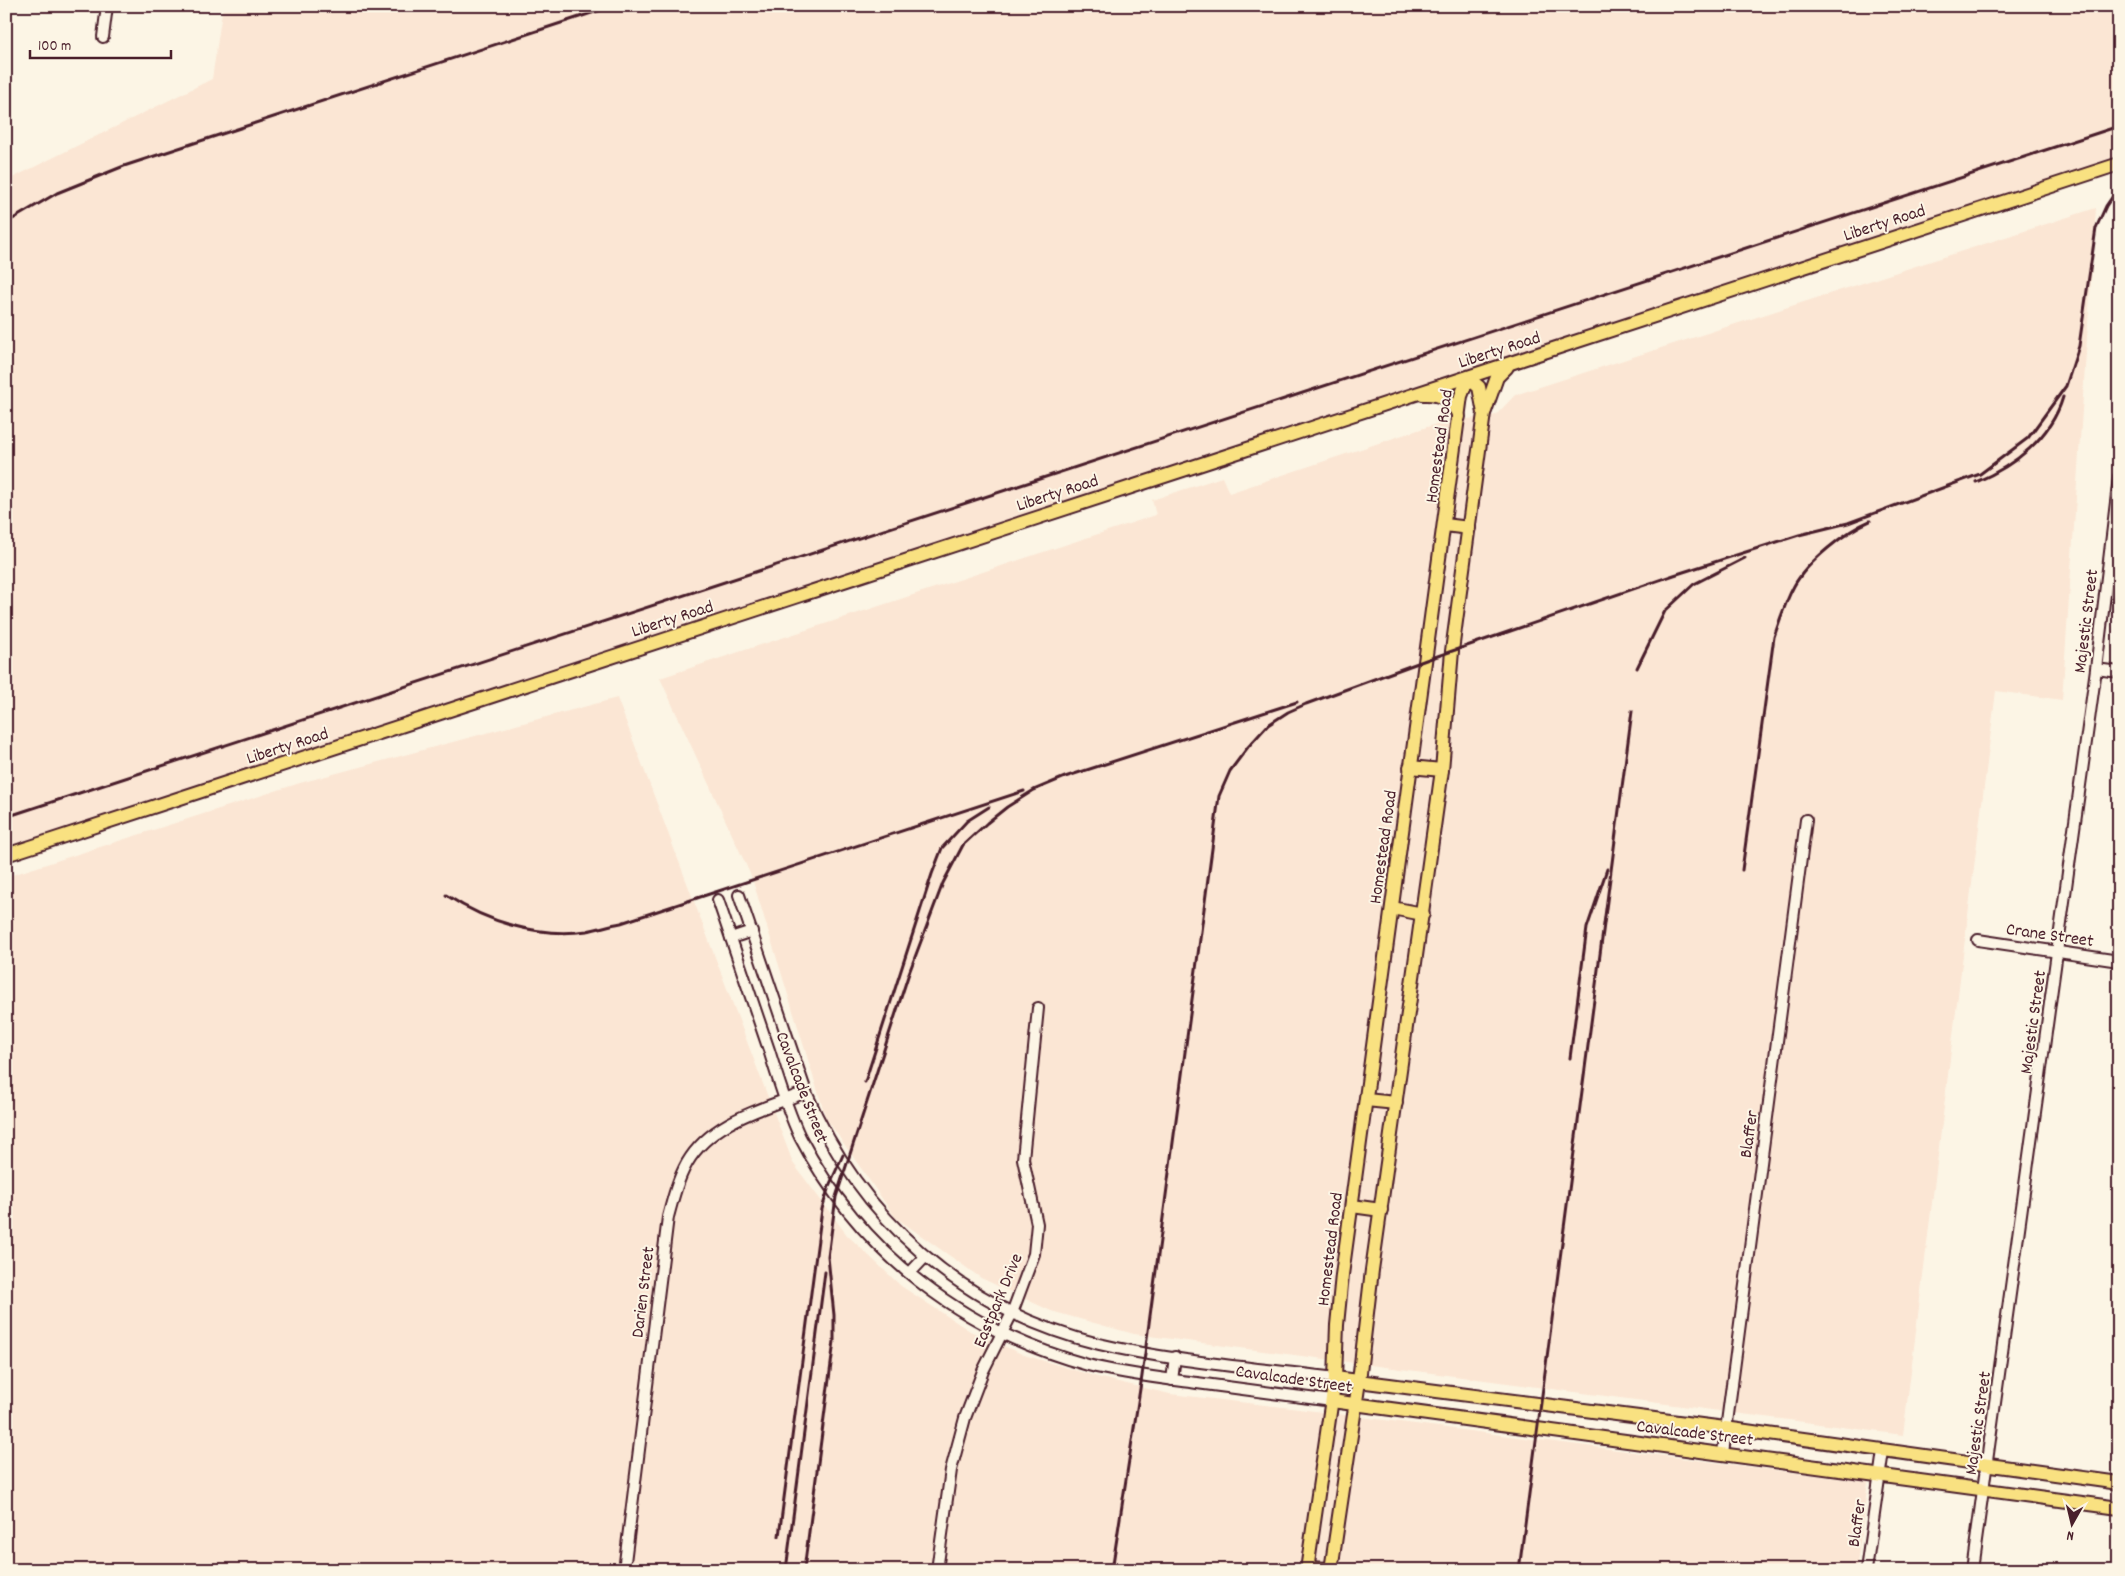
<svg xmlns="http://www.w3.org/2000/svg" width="2125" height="1576" viewBox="0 0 2125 1576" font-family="Dekko,sans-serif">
<rect width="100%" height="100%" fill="#fcf5e5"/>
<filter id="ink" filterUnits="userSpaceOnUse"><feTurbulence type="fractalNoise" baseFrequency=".02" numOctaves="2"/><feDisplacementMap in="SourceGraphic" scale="10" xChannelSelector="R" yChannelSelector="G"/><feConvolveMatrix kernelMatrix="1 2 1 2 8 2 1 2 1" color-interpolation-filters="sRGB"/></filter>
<g filter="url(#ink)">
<g fill="#fbe6d4">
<polygon points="223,6 2119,6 2119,156 6,851 6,181 212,79"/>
<polygon points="2096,208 2062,700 1996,691 1903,1435 1134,1334 1051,1311 981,1278 895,1217 826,1118 752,878 660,678 1156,515 1152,500 1222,477 1229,493 1439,423 1496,415 1515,395"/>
<polygon points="617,698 793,1163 847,1235 901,1286 970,1331 1024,1355 1101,1378 1170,1394 1283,1407 1868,1482 1856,1570 6,1570 6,877 300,783"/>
</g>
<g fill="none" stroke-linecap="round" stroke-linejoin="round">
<defs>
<g id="minor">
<polyline points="103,37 107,6"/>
<polyline points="2096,669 2119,672"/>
<path d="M 739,895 L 806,1092 C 860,1219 964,1311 1099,1344 C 1174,1362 1258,1368 1335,1378"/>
<path d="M 718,900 C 735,950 752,1000 769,1050 C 778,1079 787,1110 800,1137 C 860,1253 963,1331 1088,1365 C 1123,1374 1160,1378 1197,1383 C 1242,1389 1287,1395 1332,1401"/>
<polyline points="731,938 752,931"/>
<polyline points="1978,940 2119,961"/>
<polyline points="910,1273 925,1257"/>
<polyline points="1172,1380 1175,1357"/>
<polyline points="1723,1453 1806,820"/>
<path d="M 624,1570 L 668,1217 C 673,1198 678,1179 687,1163 C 712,1120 764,1109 806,1092"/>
<polyline points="937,1570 951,1470 965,1418 983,1371 1012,1313 1034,1254 1037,1224 1023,1159 1038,1008"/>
<polyline points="1866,1570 1883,1451"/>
<polyline points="1972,1570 2096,669 2119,477"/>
</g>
<g id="major">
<path d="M 1423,394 C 1441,393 1453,400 1459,417"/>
<polyline points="1485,411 1497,377 1507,367"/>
<polyline points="1445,525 1469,528"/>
<polyline points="1410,767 1442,770"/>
<polyline points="6,855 2119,164"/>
<polyline points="1392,908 1423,914"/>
<polyline points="1366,1100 1396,1103"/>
<polyline points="1352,1206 1381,1210"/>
<polyline points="1335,1378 1725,1428 2119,1483"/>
<polyline points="1332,1401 2119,1508"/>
<polyline points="1307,1568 1331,1569"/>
<polyline points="1307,1570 1335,1378 1337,1325 1342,1275 1461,396 1468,378"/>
<polyline points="1331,1570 1359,1381 1372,1270 1442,770 1452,651 1484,413 1479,387 1468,378"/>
</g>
</defs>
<use href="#minor" stroke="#4a1f2b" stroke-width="14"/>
<use href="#major" stroke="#4a1f2b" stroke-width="16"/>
<use href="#minor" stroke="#fcf5e5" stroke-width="10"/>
<use href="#major" stroke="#f9e181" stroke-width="12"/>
<g stroke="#4a1f2b" stroke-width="3">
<polyline points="6,223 57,193 124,166 613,6"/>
<path d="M 1976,482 C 2014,466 2051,438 2063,397"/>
<polyline points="1637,668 1665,611 1694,584 1745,558"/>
<polyline points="6,817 2119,126"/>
<path d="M 1742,870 L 1774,637 C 1780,620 1785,602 1794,586 C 1807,562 1846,531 1870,521"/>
<path d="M 446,895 C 487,922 538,938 587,931 C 598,929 609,925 621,923 L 1024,791"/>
<polyline points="1570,1058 1587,928 1607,869"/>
<polyline points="865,1082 932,874 942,848 967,821 989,807"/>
<polyline points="779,1536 822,1209 829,1186 843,1155"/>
<polyline points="786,1570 825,1272"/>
<polyline points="804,1570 834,1341 834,1315 828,1257 836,1197 909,973 943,883 963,845 987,823 1007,807 1034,790 1065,777 1297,702"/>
<polyline points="1112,1570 1142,1376 1219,796 1230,771 1248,747 1268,725 1288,712 1306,704 1426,660 1674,575 1799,535 1848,523 1980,474 2028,438 2066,386 2079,346 2096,228 2106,206 2119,187"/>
<polyline points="1519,1570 1632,711"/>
</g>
</g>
</g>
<g text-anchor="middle" stroke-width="4" stroke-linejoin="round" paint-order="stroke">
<g font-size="18" fill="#4a1f2b" stroke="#fcf5e5">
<text transform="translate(1884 222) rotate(-18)" y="6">Liberty Road</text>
<text transform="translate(1499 349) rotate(-18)" y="6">Liberty Road</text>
<text transform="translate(1438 446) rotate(-82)" y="6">Homestead Road</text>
<text transform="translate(1057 492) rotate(-18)" y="6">Liberty Road</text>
<text transform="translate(672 618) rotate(-18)" y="6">Liberty Road</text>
<text transform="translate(2085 621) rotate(-83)" y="6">Majestic Street</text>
<text transform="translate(287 745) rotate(-18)" y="6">Liberty Road</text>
<text transform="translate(1382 847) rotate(-82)" y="6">Homestead Road</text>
<text transform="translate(2050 934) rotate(8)" y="6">Crane Street</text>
<text transform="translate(2032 1022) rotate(-82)" y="6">Majestic Street</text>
<text transform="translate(803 1087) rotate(69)" y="6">Cavalcade Street</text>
<text transform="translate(1748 1134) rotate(-82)" y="6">Blaffer</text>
<text transform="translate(1329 1249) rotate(-83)" y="6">Homestead Road</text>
<text transform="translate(642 1292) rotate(-83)" y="6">Darien Street</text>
<text transform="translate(997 1300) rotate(-67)" y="6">Eastpark Drive</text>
<text transform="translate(1294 1378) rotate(8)" y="6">Cavalcade Street</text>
<text transform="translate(1977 1423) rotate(-82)" y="6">Majestic Street</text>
<text transform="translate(1695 1432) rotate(7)" y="6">Cavalcade Street</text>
<text transform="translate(1856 1523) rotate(-82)" y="6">Blaffer</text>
</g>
</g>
<rect width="2125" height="1576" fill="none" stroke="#fcf5e5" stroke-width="25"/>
<rect x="12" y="12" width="2100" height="1551" fill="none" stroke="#4a1f2b" stroke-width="2" filter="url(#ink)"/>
<g transform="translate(2072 1524) rotate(188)" stroke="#fcf5e5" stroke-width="4" paint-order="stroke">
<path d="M0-4L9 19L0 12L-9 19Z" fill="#4a1f2b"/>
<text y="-8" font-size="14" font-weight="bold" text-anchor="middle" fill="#4a1f2b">N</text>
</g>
<path d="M30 50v8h141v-8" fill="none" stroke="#4a1f2b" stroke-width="2.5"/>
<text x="38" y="50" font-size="15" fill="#4a1f2b" stroke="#fcf5e5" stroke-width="4" paint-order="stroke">100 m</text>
</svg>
